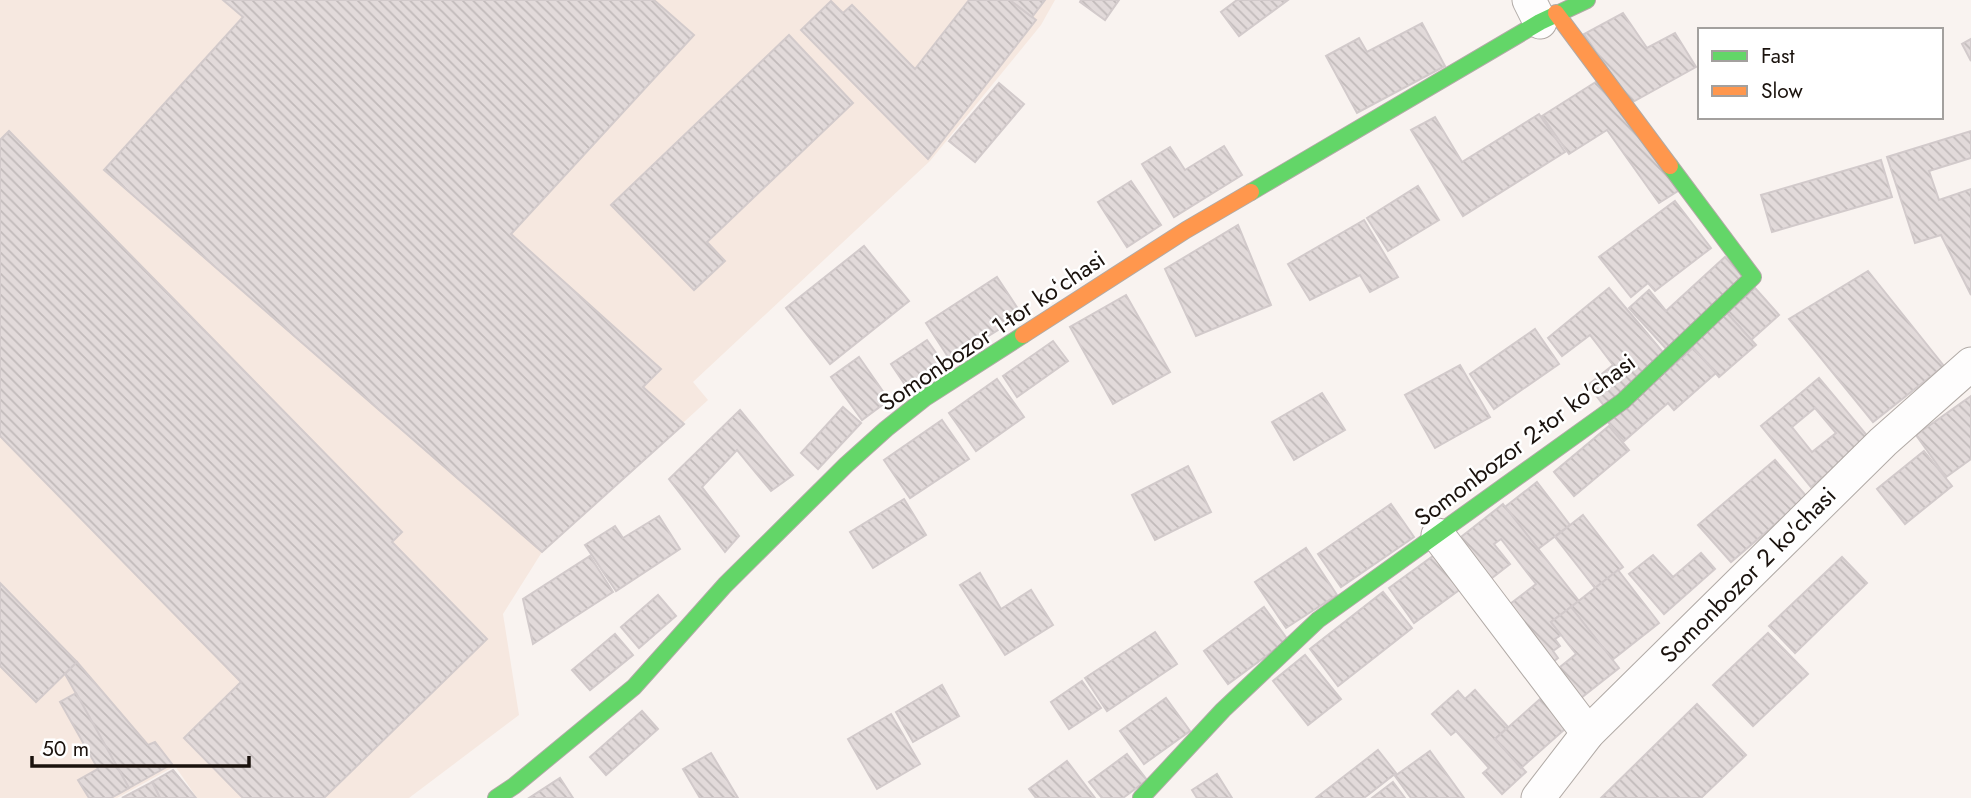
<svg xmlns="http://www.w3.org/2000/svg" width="1971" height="798" viewBox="0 0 1971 798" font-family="Jost,sans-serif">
<defs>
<pattern id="building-back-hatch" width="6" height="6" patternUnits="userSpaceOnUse" patternTransform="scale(1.75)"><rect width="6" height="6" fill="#e2dada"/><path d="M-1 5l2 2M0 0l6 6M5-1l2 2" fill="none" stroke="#c1baba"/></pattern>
</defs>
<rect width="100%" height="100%" fill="#f9f3f0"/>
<polygon fill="#f6e8e0" points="0,0 1055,0 1041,25 930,161 693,382 708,400 542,552 503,614 519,715 409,798 197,798 175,766 117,798 0,798"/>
<g fill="url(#building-back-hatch)" stroke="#d2cacb" stroke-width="2" fill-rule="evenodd">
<polygon points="223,0 654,0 694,35 511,234 661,369 643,387 684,424 542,552 104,170 243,17"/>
<polygon points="969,0 1010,0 1036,20 928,159 801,30 831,1 843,13 852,5 915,69"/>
<polygon points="1010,0 1045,0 1032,17"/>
<polygon points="1081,0 1119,0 1105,20 1080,2"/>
<polygon points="1237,0 1288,0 1239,36 1221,12"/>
<polygon points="1623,13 1647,48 1675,33 1696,67 1631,103 1584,34"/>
<polygon points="1422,23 1445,66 1357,113 1326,56 1359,38 1367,52"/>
<polygon points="789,35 853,103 707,242 725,261 694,290 611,205"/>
<polygon points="1971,39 1971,61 1962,44"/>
<polygon points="1602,78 1678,191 1659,203 1607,130 1569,154 1542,116"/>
<polygon points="999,83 1024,104 975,162 949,141"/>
<polygon points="1539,114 1565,152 1463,216 1411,130 1435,117 1462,162"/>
<polygon points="9,131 402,532 392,542 487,639 324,798 243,798 184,738 241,682 0,436 0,140"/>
<polygon points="1971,131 1971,158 1929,171 1939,200 1971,189 1971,295 1941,235 1915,243 1887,157"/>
<polygon points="1224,146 1242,175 1174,217 1142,164 1170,147 1185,170"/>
<polygon points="1881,160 1892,197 1772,232 1761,195"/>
<polygon points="1131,181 1161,225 1127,247 1098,202"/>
<polygon points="1418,186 1439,220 1388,251 1367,218"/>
<polygon points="1675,201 1711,248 1655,291 1648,283 1631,297 1599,257"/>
<polygon points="1364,220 1398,277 1370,292 1360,275 1310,300 1288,264"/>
<polygon points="1238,225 1271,305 1196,336 1165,269"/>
<polygon points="864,246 909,301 830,364 786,308"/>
<polygon points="1725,257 1744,278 1669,352 1629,308 1649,290 1666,311"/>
<polygon points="1868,271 1944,366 1873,422 1789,319"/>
<polygon points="997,277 1022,315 950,360 926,323"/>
<polygon points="1609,288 1666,356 1605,407 1588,385 1613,365 1590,335 1562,356 1548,338"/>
<polygon points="1755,288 1779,315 1751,340 1727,313"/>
<polygon points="1126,295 1170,372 1113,404 1070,327"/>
<polygon points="1727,313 1756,345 1719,377 1691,345"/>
<polygon points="1535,329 1559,364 1494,409 1470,374"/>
<polygon points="927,340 944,364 908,389 891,364"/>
<polygon points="1053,341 1068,361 1017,397 1003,376"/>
<polygon points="1693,348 1716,373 1674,410 1668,403 1624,441 1608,422"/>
<polygon points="859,357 889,400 862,420 831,377"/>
<polygon points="1460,365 1490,417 1435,448 1405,395"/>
<path d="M 1819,378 L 1870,439 L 1811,487 L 1761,426 ZM 1815,408 L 1836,433 L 1812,452 L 1792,427 Z"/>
<polygon points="997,379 1024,417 976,451 949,413"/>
<polygon points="1322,393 1345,430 1294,460 1272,422"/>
<polygon points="1971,396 1971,459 1946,477 1916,435"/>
<polygon points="843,407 861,423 818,469 801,453"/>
<polygon points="740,410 793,475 771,491 737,450 702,487 739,536 725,552 669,479"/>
<polygon points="942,420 969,459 910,498 884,460"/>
<polygon points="1609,426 1629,450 1574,496 1554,472"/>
<polygon points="1924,451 1952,486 1905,524 1877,489"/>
<polygon points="1775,460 1807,497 1731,562 1698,525"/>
<polygon points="1188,466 1211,512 1155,540 1132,495"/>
<polygon points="1537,482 1570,525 1538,549 1505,507"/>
<polygon points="904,499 926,535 873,568 850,532"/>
<polygon points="1391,504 1414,537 1341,587 1318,554"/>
<polygon points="1503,504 1579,601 1551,622 1561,635 1555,639 1560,646 1553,651 1558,658 1544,669 1510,604 1536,584 1501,539 1494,544 1510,564 1488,581 1456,541"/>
<polygon points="1583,515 1623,567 1595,588 1555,537"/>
<polygon points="659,516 680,549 616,591 585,545 615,526 623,538"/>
<polygon points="1306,548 1337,595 1286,628 1255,582"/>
<polygon points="1440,551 1466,585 1414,623 1389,588"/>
<polygon points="1701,553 1715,569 1664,614 1629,574 1653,555 1673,577"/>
<polygon points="590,556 613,592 533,644 523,599"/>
<polygon points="1842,557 1867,583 1795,653 1769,626"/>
<polygon points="1618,570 1659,623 1612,660 1571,607"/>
<polygon points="980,573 1001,609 1031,590 1053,625 1005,655 960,585"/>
<polygon points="0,583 77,662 36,702 0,666"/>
<polygon points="1383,592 1412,628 1338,686 1310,649"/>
<polygon points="658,595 676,616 639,648 621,627"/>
<polygon points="1264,607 1288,640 1228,684 1204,651"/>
<polygon points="1571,607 1619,668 1572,705 1549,676 1576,654 1551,622"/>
<polygon points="1155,632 1177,664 1107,711 1085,678"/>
<polygon points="1768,633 1808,674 1753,726 1713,685"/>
<polygon points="615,634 633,655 590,690 572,670"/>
<polygon points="1305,655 1341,699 1308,725 1273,681"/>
<polygon points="77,662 148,745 155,742 172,764 129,788 65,674"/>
<polygon points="1082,681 1101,708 1069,729 1051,702"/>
<polygon points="942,685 959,716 913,742 896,712"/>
<polygon points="1475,690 1508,727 1495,739 1526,772 1502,794 1483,773 1489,768 1456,731 1451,735 1432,714 1458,691 1465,699"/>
<polygon points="1548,692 1574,721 1521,768 1495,739"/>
<polygon points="76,693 129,788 111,798 89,798 78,780 98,769 60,702"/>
<polygon points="1166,698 1190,731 1144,764 1120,731"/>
<polygon points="1697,704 1746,755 1701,798 1601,798"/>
<polygon points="642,711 658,729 606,775 590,757"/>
<polygon points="891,714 920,764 877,789 848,739"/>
<polygon points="1378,750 1396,773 1364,798 1316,798"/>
<polygon points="1430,751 1464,798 1411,798 1395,776"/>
<polygon points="711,753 738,798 700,798 683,769"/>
<polygon points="1127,754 1147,780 1123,798 1102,798 1089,782"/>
<polygon points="1067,761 1095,798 1036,798 1029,789"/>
<polygon points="173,770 196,798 160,798 152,782"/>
<polygon points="1217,774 1232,798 1197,798 1192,790"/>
<polygon points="560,778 573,798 529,798"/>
<polygon points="152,782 160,798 122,798"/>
<polygon points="1393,782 1405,798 1372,798"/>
</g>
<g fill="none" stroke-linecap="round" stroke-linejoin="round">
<defs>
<g id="street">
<polyline points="1529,0 1540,22"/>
<polyline points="1438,535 1588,733"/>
<polyline points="1538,798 1588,733 1883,442 1971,364"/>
</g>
<g id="fast">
<polyline points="1251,192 1540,22 1587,0"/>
<polyline points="496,798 514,786 634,687 725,585 846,465 886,429 925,398 1023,335"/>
<polyline points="1141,798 1223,710 1318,620 1623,401 1753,277 1670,166"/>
</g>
<g id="slow">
<polyline points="1556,13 1670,166"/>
<polyline points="1023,335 1186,230 1251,192"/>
</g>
</defs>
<use href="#street" stroke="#b1aaa6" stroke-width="35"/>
<use href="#fast" stroke="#b1aaa6" stroke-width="18"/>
<use href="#slow" stroke="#b1aaa6" stroke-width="18"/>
<use href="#street" stroke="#fefdfd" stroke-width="33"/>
<use href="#fast" stroke="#63d668" stroke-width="16"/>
<use href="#slow" stroke="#ff974d" stroke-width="16"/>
</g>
<g text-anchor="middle" stroke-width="5" stroke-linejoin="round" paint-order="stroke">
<g font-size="24" fill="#1a120d" stroke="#fff">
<text transform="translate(992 331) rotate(-34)" y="8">Somonbozor 1-tor koʻchasi</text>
<text transform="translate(1525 440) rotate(-37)" y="8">Somonbozor 2-tor ko'chasi</text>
<text transform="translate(1748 575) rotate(-45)" y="8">Somonbozor 2 ko'chasi</text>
</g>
</g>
<rect x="1698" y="28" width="245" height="91" fill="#ffffff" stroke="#a3a09e" stroke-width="2"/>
<rect x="1712" y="51" width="35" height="10" fill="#63d668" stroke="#a3a09e" stroke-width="2"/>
<text x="1761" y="63" font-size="21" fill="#1a120d">Fast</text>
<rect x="1712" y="86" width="35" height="10" fill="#ff974d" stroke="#a3a09e" stroke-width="2"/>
<text x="1761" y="98" font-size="21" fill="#1a120d">Slow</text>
<path d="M32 756v10h217v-10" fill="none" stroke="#1a120d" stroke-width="3.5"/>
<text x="42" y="756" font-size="21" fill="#1a120d" stroke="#ffffff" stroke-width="5" paint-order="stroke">50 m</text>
</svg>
